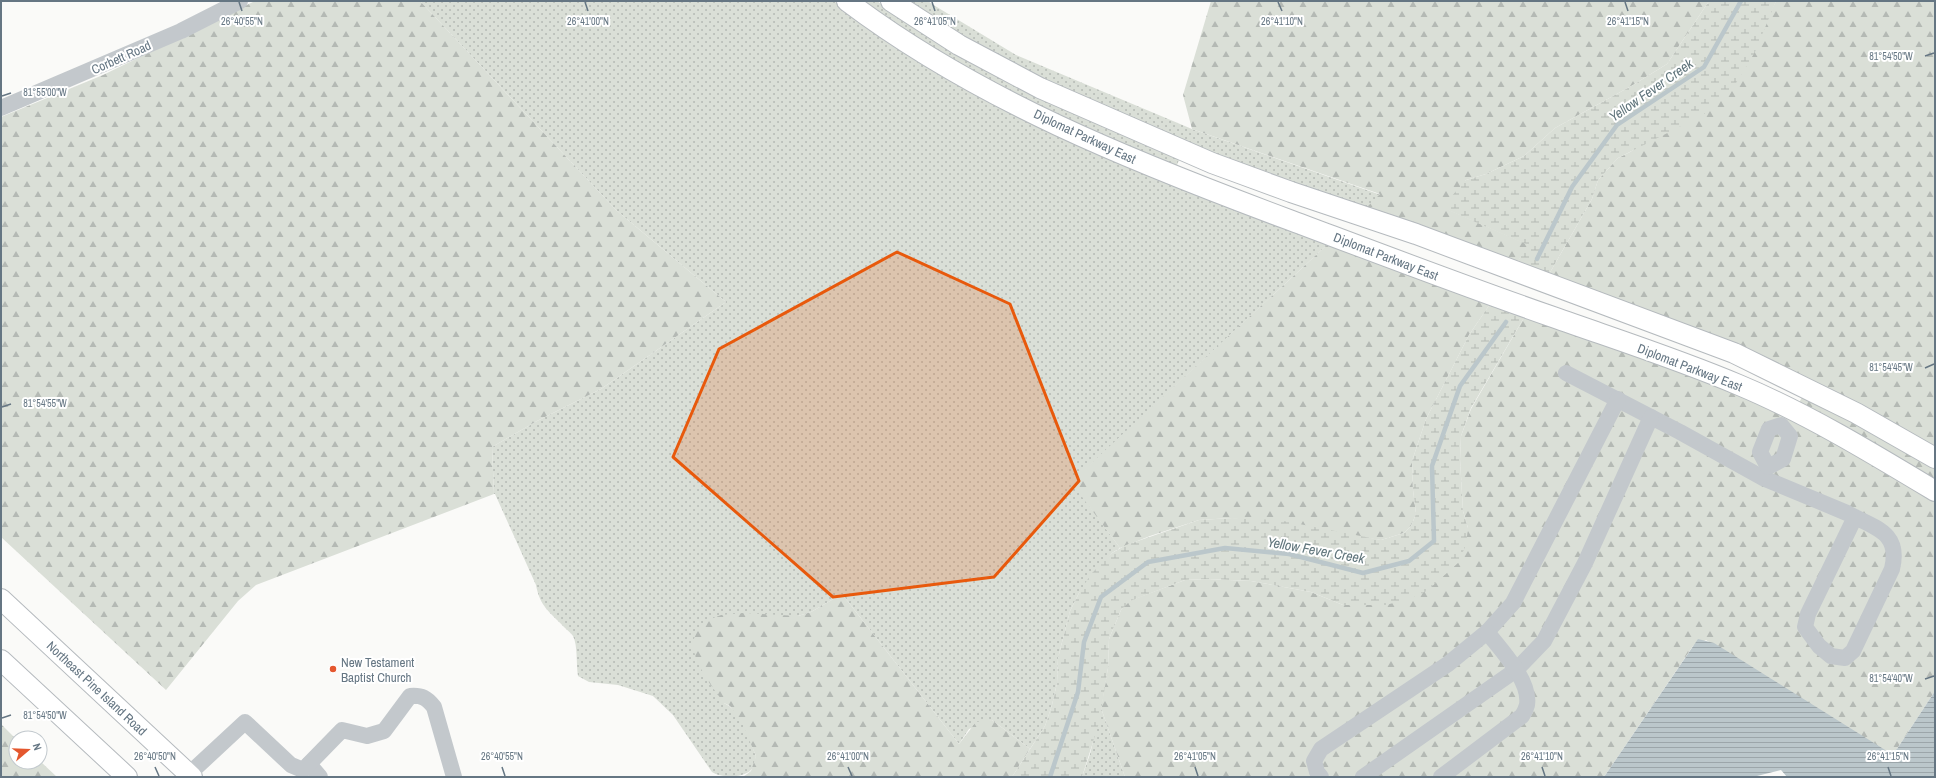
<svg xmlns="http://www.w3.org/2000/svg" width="1936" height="778" viewBox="0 0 1936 778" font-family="'Archivo Narrow',sans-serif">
<defs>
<pattern id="grass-dots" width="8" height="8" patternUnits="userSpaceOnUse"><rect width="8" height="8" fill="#dadfd7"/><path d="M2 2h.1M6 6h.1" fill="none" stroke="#b4b9b4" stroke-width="1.8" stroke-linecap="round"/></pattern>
<pattern id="forest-firs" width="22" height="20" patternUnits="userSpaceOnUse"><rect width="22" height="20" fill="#dadfd7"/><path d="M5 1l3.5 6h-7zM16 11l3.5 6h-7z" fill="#b4b9b4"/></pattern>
<pattern id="wetland-marsh" width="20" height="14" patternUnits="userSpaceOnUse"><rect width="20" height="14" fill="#dadfd7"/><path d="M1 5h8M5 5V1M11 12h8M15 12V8" fill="none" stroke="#b4b9b4"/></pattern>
<pattern id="water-rules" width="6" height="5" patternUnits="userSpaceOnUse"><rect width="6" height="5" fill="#bbc7cb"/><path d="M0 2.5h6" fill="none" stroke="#9ca6aa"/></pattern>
</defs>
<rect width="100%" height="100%" fill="#fafaf8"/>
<g fill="url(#grass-dots)">
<path d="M 420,1 L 834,1 L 871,29 L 1329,243 L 1072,482 L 1120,548 L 1112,553 L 1079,593 L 1070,611 L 1058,658 L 1057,683 L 1052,705 L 1045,726 L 1030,749 L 992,720 L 969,729 L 959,744 L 842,594 L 811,612 L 798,616 L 777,616 L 724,703 C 743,712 749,739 756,756 C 755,761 754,768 750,771 C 742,778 721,778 712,772 L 673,715 L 653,696 L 618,685 L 589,682 L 578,676 C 576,664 578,646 573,636 C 571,633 567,630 564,627 C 550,612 540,607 536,585 L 495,494 L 494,494 L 492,447 L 537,421 L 601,389 L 726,302 L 616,210 Z"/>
<polygon points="860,1 877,1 909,24 1180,157 1176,168 1064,119 957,65"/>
<polygon points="905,1 927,1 1016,55 1192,129 1381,195 1365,209 1216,156 1044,82 987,52"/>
<polygon points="1101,708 1125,777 1082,777 1090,754"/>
</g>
<g fill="url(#forest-firs)">
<polygon points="255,1 420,1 616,210 726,302 601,389 537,421 492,447 494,494 256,585 238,601 166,690 1,537 1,117 103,75"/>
<polygon points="1211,1 1709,1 1667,64 1633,85 1555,128 1524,156 1486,174 1466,180 1449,210 1529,245 1516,264 1365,209 1380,194 1192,129 1183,95"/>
<polygon points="1776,1 1935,1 1935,449 1548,276 1592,199 1598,180 1618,158 1632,151 1772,9"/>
<polygon points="1329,243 1490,304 1469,335 1426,419 1412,461 1413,490 1416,514 1411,526 1404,533 1381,540 1232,518 1199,520 1150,536 1120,548 1071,482"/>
<polygon points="1525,316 1697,376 1776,411 1935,500 1935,691 1897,749 1890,753 1883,750 1706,640 1693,646 1604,777 1125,777 1101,708 1108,668 1109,639 1121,610 1129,601 1185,580 1207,579 1251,581 1311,592 1343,605 1468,528 1463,511 1460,459 1461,436 1471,409"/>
<polygon points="1803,395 1935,467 1935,481 1798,405"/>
<polygon points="842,594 959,744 976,722 992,720 1030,749 1012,777 743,777 751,771 756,756 742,723 730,706 724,703 710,684 697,662 692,644 697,631 711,619 721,615 744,613 798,616 811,612"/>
<polygon points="1,724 16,739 16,762 40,761 57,777 1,777"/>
</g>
<g fill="url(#wetland-marsh)">
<polygon points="1709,1 1776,1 1755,52 1733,88 1703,115 1618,158 1598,180 1592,199 1548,276 1516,264 1528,245 1448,210 1450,198 1466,180 1486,174 1524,156 1555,128 1633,85 1667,64"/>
<polygon points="1490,304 1525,316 1471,408 1461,436 1460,459 1463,511 1468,528 1466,545 1458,563 1427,591 1408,599 1386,605 1343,605 1311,592 1251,581 1207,579 1185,580 1130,601 1121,610 1109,639 1108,668 1099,723 1082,777 1012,777 1045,726 1052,705 1057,683 1058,658 1070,611 1079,593 1091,574 1112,553 1126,545 1199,520 1232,518 1279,520 1381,540 1404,533 1411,526 1416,514 1413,490 1412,461 1426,419 1469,335"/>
</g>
<polygon fill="url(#water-rules)" points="1698,639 1714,643 1890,753 1897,749 1935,691 1935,777 1787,777 1781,770 1753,777 1604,777"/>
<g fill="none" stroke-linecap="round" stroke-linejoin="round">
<g stroke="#bbc7cb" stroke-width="4.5">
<polyline points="1537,259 1572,187 1617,125 1704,67 1741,1"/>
<polyline points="1050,777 1078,692 1084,642 1101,597 1148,562 1225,548 1289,554 1363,573 1409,561 1434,541 1432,466 1460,386 1506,322"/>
</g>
<defs>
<g id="major">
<path d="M 847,1 C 978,100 1134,162 1287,219 C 1375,252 1464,286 1553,317 C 1615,339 1678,359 1739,385 C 1806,413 1872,453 1935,491"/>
<polyline points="891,1 959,45 1040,88 1212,163 1291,192 1416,234 1734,353 1856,413 1935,458"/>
<polyline points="1,599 192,777"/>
<polyline points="1,660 127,777"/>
</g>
</defs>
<use href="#major" stroke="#b5babe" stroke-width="22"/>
<g stroke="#c3c8cc" stroke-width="16">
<polyline points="1,108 181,31 240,1"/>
<path d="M 1566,373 L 1680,432 L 1763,478 L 1847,513 C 1875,528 1901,532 1892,569 L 1853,651 L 1845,658 L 1831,656 L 1819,646 L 1805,627 L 1808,614 L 1855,517"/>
<polygon points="1781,425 1790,436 1783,459 1768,467 1760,452 1769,429"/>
<polyline points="309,764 320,777"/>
<path d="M 189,774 L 245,722 L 291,765 L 303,770 L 342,730 L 367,736 L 384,731 L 410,696 C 422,695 427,698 434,707 L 454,777"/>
<polyline points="1321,777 1317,772 1314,761 1321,749 1448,664 1487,632 1513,603 1618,399"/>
<polyline points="1363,777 1516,670 1544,641 1585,563 1651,417"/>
<path d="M 1441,777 L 1522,716 C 1524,713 1526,709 1527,705 C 1531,681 1501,650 1487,632"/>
</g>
<use href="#major" stroke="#fff" stroke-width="20"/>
</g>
<path fill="#e8590c" fill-opacity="0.2" stroke="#e8590c" stroke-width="3" stroke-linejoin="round" d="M 897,252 L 1010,304 L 1079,481 L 994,577 L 833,597 L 673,457 L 719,349 Z"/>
<path fill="none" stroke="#657683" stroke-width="1.5" d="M 239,2 L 242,11M 585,2 L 588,11M 932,2 L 935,11M 1278,2 L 1282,11M 1625,2 L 1628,11M 1925,56 L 1934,53M 2,96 L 11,93M 1925,368 L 1934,364M 2,407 L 11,404M 1925,679 L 1934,676M 2,718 L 11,715M 155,767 L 159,776M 502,767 L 505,776M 848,767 L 852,776M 1195,767 L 1198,776M 1542,767 L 1545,776M 1888,767 L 1891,776"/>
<circle fill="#e4572e" stroke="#fff" stroke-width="1.5" cx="333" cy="669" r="4"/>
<g text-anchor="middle" stroke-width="4" stroke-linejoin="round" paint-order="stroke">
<g font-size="13" fill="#657683" stroke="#fff">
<text transform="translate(121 57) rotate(-24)" y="5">Corbett Road</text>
<text transform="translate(1085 136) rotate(25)" y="5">Diplomat Parkway East</text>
<text transform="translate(1386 256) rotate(21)" y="5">Diplomat Parkway East</text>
<text transform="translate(1690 367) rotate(21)" y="5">Diplomat Parkway East</text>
<text transform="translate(97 688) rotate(43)" y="5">Northeast Pine Island Road</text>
</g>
<g font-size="13" fill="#657683" stroke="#fff" text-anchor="start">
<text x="341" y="667">New Testament<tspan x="341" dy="15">Baptist Church</tspan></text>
</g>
<g font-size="14" font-style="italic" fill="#60757c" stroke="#fff">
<text transform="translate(1651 90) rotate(-35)" y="5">Yellow Fever Creek</text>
<text transform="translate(1316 550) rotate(10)" y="5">Yellow Fever Creek</text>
</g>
</g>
<g font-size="10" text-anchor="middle" fill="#657683" stroke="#fff" stroke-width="4" stroke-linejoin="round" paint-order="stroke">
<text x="242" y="25">26°40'55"N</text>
<text x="588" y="25">26°41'00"N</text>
<text x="935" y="25">26°41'05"N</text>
<text x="1282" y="25">26°41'10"N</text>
<text x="1628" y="25">26°41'15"N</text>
<text x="1891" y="60">81°54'50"W</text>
<text x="45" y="96">81°55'00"W</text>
<text x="1891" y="371">81°54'45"W</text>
<text x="45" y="407">81°54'55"W</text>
<text x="1891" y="682">81°54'40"W</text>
<text x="45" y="719">81°54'50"W</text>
<text x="155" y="760">26°40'50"N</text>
<text x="502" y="760">26°40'55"N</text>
<text x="848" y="760">26°41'00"N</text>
<text x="1195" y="760">26°41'05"N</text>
<text x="1542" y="760">26°41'10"N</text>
<text x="1888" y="760">26°41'15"N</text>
</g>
<rect width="1936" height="778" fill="none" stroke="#657683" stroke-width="4"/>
<g transform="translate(28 750) rotate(71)"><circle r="19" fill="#ffffff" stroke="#c1c8cd"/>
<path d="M0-3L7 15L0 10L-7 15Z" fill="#e4572e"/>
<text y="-6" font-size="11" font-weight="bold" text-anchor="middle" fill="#657683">N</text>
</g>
</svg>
